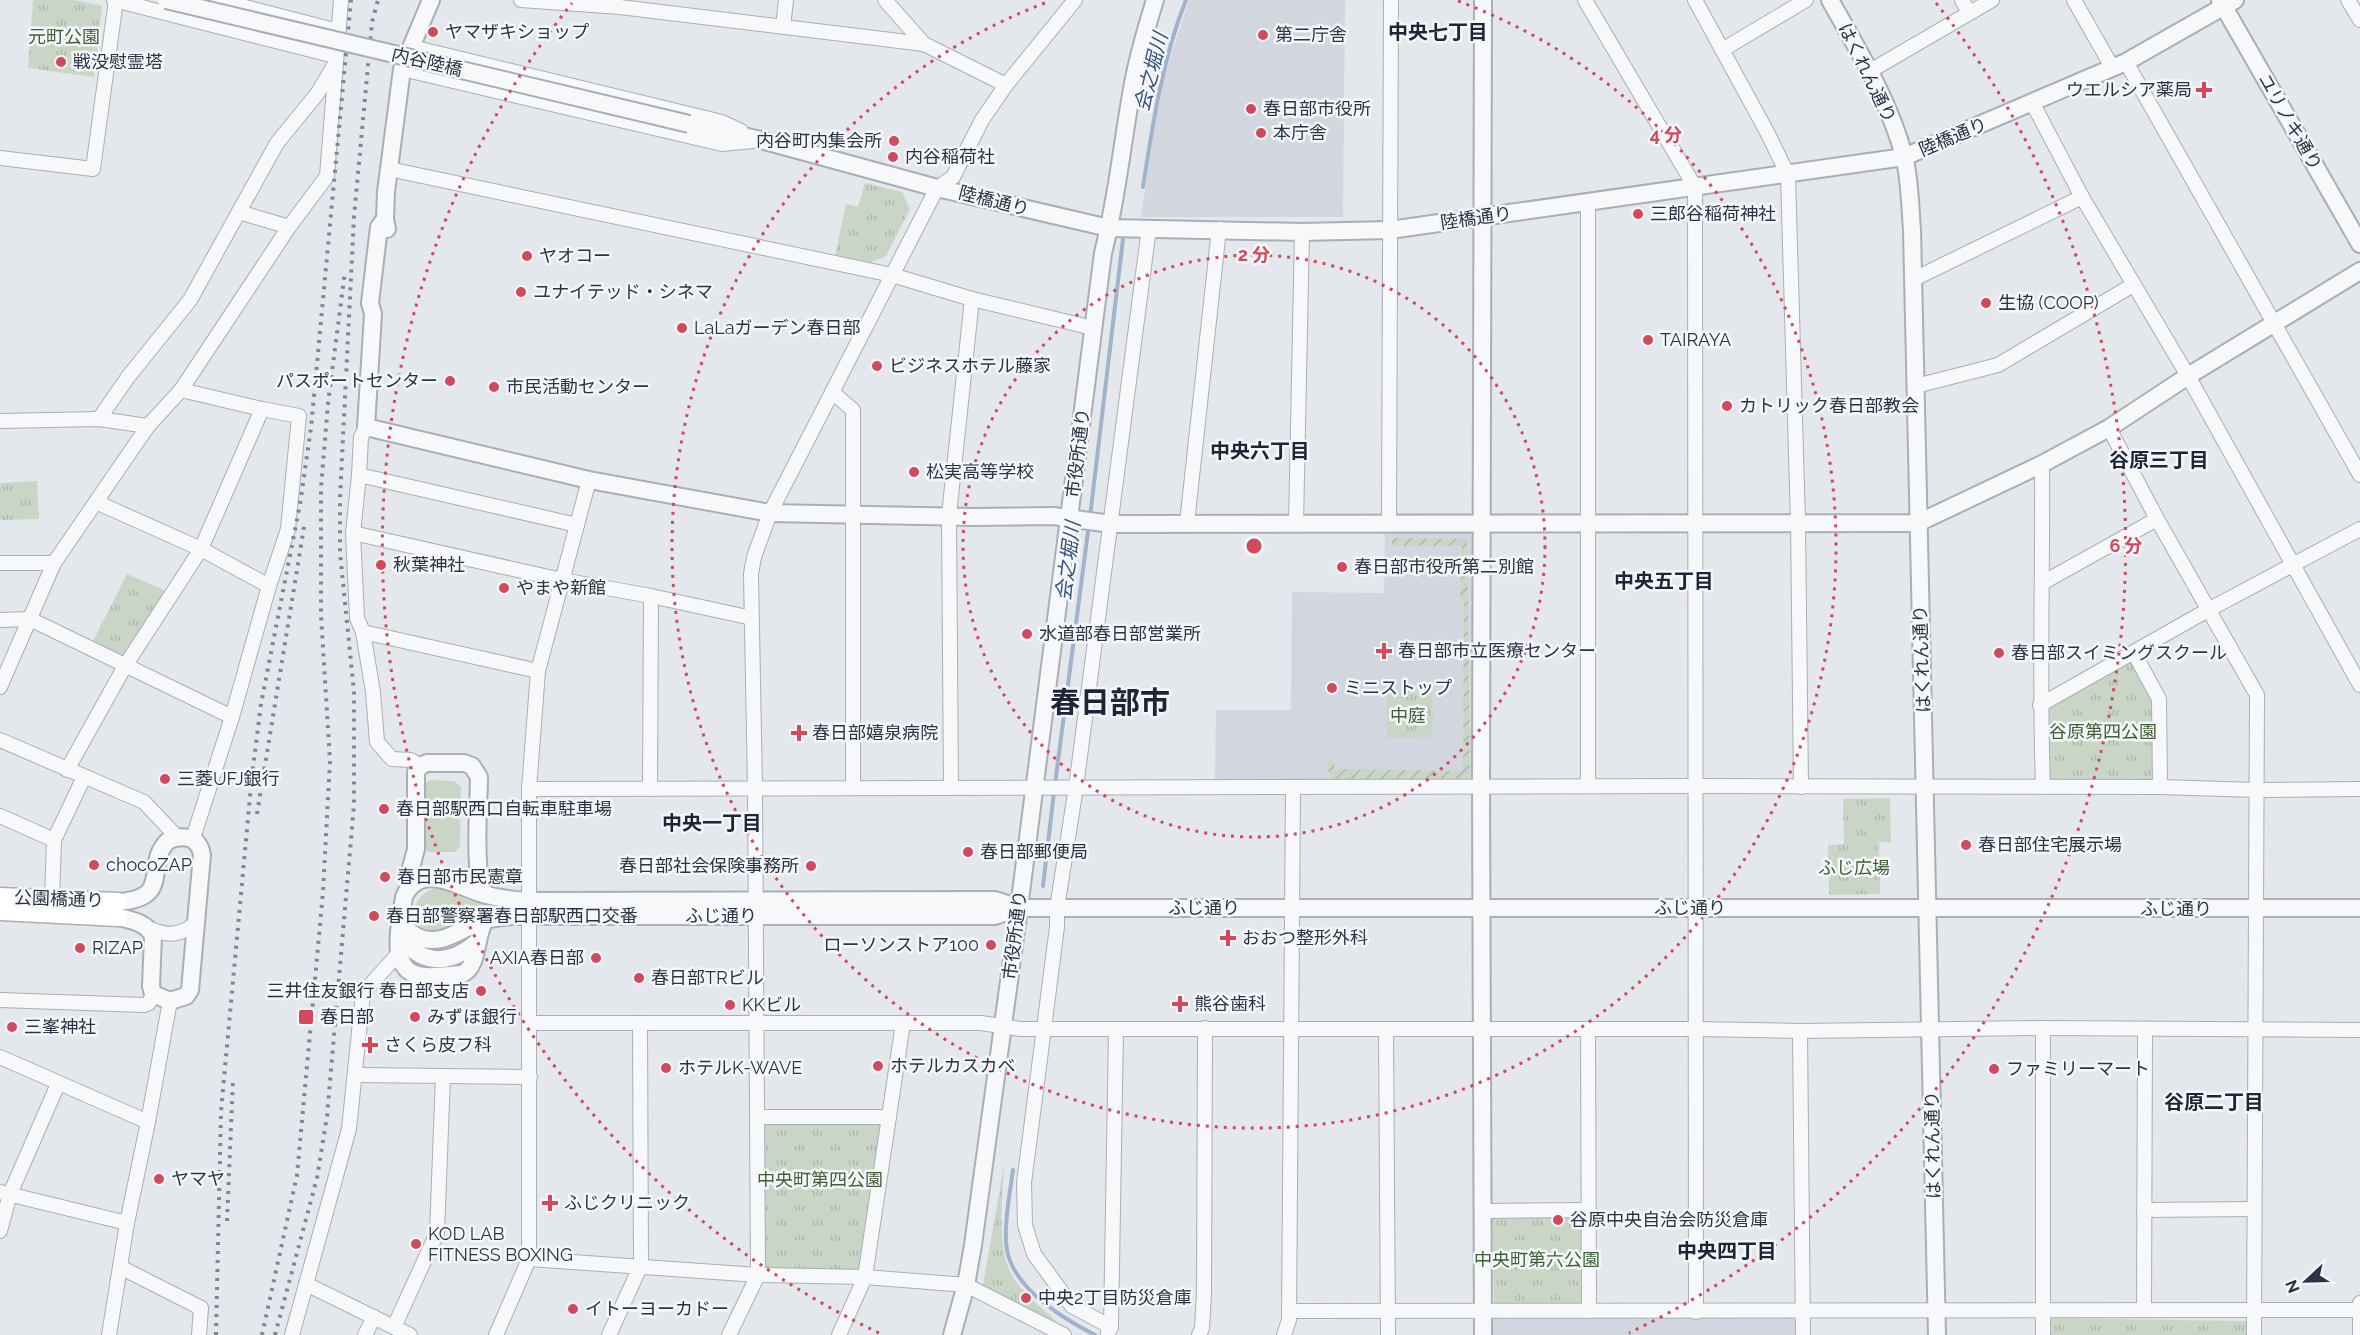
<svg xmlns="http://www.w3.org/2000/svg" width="2360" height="1335" viewBox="0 0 2360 1335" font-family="Raleway,'Noto Sans JP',sans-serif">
<defs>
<pattern id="park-tufts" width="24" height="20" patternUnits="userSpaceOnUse" patternTransform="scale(1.5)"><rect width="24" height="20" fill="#c9d6c5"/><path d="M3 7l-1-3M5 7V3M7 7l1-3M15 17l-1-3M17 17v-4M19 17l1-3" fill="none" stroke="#adb8ab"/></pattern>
<pattern id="garden-furrows" width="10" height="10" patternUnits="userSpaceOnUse" patternTransform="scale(1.5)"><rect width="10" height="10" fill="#c9d6c5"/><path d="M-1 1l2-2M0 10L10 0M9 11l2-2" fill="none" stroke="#adb8ab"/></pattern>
</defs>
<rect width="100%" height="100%" fill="#e4e7ec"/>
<g fill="#d2d6de">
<polygon points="1189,0 1345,0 1343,217 1141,217 1156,119 1164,77"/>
<polygon points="1385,531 1478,532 1476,783 1215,781 1216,710 1291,710 1292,592 1384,593"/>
<polygon points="1792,1317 1796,1321 1796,1335 1491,1335 1491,1322 1494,1318"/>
</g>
<g fill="#c9d6c5">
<polygon points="430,780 454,781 461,787 460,846 455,852 428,852 423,847 424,784"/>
<path d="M 439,887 L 467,900 L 504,908 C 492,910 480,913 468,918 C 457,923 448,933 435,932 C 409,930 406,894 439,887 Z"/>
</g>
<g fill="url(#park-tufts)">
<polygon points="33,0 74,0 102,6 94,77 28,68"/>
<polygon points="865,183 902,192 910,209 886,256 870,263 835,256 846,204 858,207"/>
<polygon points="37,481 39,519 0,520 0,483"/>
<polygon points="127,574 169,592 124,663 91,645"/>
<polygon points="2132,658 2154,702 2154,783 2048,783 2044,707"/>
<polygon points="1386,692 1402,692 1402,695 1432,692 1433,737 1387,738"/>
<polygon points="1890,798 1891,842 1879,842 1880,894 1829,895 1828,845 1844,844 1843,799"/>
<polygon points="764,1120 886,1120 861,1269 762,1269"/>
<path d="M 1004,1165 C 1003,1197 995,1253 1015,1280 C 1026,1296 1044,1309 1058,1323 L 983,1285 Z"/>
<polygon points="1492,1216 1582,1217 1582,1303 1494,1303"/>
<polygon points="2049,1318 2248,1321 2248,1335 2050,1335"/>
</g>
<polygon fill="url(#garden-furrows)" points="1392,538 1467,539 1470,781 1332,780 1327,768 1328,762 1333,758 1335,769 1463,771 1464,601 1460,601 1462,546 1392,546"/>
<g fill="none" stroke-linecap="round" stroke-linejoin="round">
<g stroke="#9fb4cc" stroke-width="4">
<path d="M 1143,187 C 1153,123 1162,60 1186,0"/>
<polyline points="1090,517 1123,239"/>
<polyline points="1055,784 1089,524"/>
<polyline points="1043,886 1054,792"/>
<path d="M 1013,1170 C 1010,1192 1003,1229 1007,1250 C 1014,1289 1062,1318 1095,1335"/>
</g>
<defs>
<g id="minor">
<polyline points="114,0 335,56"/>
<polyline points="218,0 338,31"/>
<polyline points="521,0 620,7 924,44 1006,85"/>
<polyline points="885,0 924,44"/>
<polyline points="1585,0 1695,187 1696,1312"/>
<polyline points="1695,0 1767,132 1788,175 1798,523 1801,787"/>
<polyline points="1962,0 1969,13"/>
<polyline points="2074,0 2112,67"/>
<polyline points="2348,0 2360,20"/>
<polyline points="783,27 786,0"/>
<polyline points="412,47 722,122 741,131"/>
<polyline points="1722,50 1806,0"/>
<polyline points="2126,62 2360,475"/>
<polyline points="402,69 722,144 753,141"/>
<polyline points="1870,71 1992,0"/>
<polyline points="2033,104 2082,197 2188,376 2360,685"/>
<polyline points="0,158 93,169 116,0"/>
<polyline points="389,169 892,275 972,299 1093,328"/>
<polyline points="239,212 289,227"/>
<polyline points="1914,279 2082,197"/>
<polyline points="1916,386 1998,365 2133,285"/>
<polyline points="181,390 262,409 299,416 288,529 269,586 232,717 193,838"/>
<polyline points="832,392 853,410 853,787"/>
<polyline points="99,419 128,377 190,300 277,143 317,94 333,67"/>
<polyline points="0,421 99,419 148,426"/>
<polyline points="366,427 361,437 359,475 353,533 357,618 363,632 373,692 377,742 392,759 411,760 420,766"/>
<polyline points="2109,428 2157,519 2257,695 2254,1335"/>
<path d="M 2042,464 C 2043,572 2039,680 2043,787"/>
<polyline points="359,475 577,525"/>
<polyline points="96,502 201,549 269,586"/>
<polyline points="1187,523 1219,229"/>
<polyline points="1296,524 1302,232"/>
<polyline points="1389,524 1391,0"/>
<polyline points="353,533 562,580 651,596 752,618"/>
<polyline points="0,563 54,563"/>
<polyline points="2044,582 2157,519"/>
<polyline points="0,620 30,619 232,717"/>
<polyline points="363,632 538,671"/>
<polyline points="2134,653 2159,699 2160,787"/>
<polyline points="0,687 54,563 148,426 181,390 289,227 327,176 341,0"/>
<polyline points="2040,705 2208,610 2360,529"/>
<polyline points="0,740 144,802 177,837"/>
<polyline points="67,770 125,666 201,549 262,409"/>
<polyline points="1588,786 1588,202"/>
<polyline points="951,788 949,515 972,299"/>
<polyline points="529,789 1697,786 2160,787 2257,790 2360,789"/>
<polyline points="650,789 651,596"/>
<polyline points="0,816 54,840"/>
<polyline points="52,899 54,840 84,777"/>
<path d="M 150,929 C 168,936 180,936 196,923"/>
<polyline points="0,1000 144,1005 149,1003 153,994"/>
<polyline points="529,1023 981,1023 1020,1029 1696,1029 1800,1031 2043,1028 2360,1030"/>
<polyline points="1386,1029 1388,1335"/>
<polyline points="1588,1030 1589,1311"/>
<polyline points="1800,1031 1803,1335"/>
<polyline points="0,1057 148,1122"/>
<polyline points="356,1075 530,1077"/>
<polyline points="757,1117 889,1117"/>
<polyline points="0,1192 127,1223"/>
<polyline points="2144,1210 2254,1209"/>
<polyline points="1484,1211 1589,1210"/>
<polyline points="0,1231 10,1194 58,1084"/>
<polyline points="529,1259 758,1275 865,1277 966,1285 1064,1335"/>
<polyline points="120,1267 201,1308 199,1335"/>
<polyline points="306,1284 410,1335"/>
<polyline points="2144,1309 2145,1029"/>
<polyline points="1289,1311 2360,1310"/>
<polyline points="394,1327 437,1233 443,1076"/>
<polyline points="1111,1327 1072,1306 1034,1254 1025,1225 1024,1183 1057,927 1057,908 1076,787 1149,228"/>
<polyline points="1108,1332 1111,1327 1116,1029"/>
<polyline points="109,1335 127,1223 148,1122 170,1001"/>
<polyline points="292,1335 349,1129 363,993 398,954"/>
<polyline points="365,1335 374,1317"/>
<polyline points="496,1335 529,1259 529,789 538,671 589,480"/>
<polyline points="609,1335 641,1265 640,1023"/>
<polyline points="729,1335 758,1275 755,789 751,574 754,557 770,513 937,188 953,177 982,120 1006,85 1075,0"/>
<polyline points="839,1335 865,1277 903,1023"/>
<polyline points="1199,1335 1202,1328 1204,1294 1205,1028"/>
<polyline points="1284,1335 1289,1320 1293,787"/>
<polyline points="2043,1335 2043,1028"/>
<polyline points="2360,1335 2360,1303"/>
</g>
<g id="tertiary">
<polyline points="1483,0 1481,787 1483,1335"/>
<path d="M 1830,0 C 1858,50 1889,100 1904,156 C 1910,179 1910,206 1912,230 L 1937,1335"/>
<polyline points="2220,0 2360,244"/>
<polyline points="689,124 761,140 937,188 1109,228 1302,232 1390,230 1904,157 2126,62 2235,0"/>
<polyline points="385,219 379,227 370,303 373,314 366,427 589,480 770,513 971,517 1053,516 1111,524 1918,523 2042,464 2109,428 2188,376 2360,271"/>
<polyline points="387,229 385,219 386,192 402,69 431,0"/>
<path d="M 412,885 L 409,875 L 416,849 L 416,772 L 420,766 L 427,763 L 464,763 L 472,766 L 479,777 C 479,801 472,880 486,895"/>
<path d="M 401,915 C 404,926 408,932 418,937 C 442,948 462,927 485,920 C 494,918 503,917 513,916 L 995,916 L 1019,908"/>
<path d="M 118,917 C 132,920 147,923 153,936 L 151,986 L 153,994 L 170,1001 L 186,996 L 190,990 L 202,855 C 199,837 185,834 169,840 C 142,864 175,898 118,902"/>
<path d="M 485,920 C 475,936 479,967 462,974 C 450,975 437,977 425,976 C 385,974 401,922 404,897 C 420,861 458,887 483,894 C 497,898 511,900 526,901 L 995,900 L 1019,908 L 2360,908"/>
<path d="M 399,933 C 419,966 448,966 476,943"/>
<path d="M 952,1335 L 966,1285 L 973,1245 L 1019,908 L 1103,253 C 1117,199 1122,144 1132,89 C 1137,59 1146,29 1155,0"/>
</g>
<g id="secondary">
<polyline points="0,897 118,902"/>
<polyline points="0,911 118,917"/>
</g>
</defs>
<use href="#minor" stroke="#a9aeb7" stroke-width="16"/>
<use href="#tertiary" stroke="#a9aeb7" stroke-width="20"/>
<use href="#secondary" stroke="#a9aeb7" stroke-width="21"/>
<use href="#minor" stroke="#f7f8fa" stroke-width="14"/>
<use href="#tertiary" stroke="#f7f8fa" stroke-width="16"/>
<use href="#secondary" stroke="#fff" stroke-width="18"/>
<g stroke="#7d8696" stroke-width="4" stroke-dasharray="3 6" stroke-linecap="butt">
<polyline points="257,814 305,521"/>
<polyline points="227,1221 233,1080"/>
<polyline points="216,1335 221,1111 252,775 261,704 300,504 311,428 351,0"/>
<polyline points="262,1335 297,1175 323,892 330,761 321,615 321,488 328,403 345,271"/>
<polyline points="275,1335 317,1178 327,1116 354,805 354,692 340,553 340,498 354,217 372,22 378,0"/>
</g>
<defs>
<polyline id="tertiary-bridge" points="166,0 689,124"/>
</defs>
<use href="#tertiary-bridge" stroke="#a9aeb7" stroke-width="20" stroke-linecap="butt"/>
<use href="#tertiary-bridge" stroke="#f7f8fa" stroke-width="16"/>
</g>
<g fill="none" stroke="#d1495b" stroke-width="3" stroke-dasharray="3 6">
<circle cx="1254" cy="546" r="291"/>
<path d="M1458 1A582 582 0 1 1 1050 1"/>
<path d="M879 1333A872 872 0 0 1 572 3M1936 3A872 872 0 0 1 1629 1333"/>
</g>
<g fill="#d1495b" stroke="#f4f6f9" stroke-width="2">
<circle cx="433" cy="32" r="6"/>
<circle cx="1263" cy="35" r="6"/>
<circle cx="61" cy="62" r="6"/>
<path d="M2201 81h6v6h6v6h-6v6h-6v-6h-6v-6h6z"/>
<circle cx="1251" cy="109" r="6"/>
<circle cx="1261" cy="133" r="6"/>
<circle cx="894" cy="141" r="6"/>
<circle cx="893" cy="157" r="6"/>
<circle cx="1638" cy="214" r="6"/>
<circle cx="527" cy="256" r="6"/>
<circle cx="521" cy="292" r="6"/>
<circle cx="1986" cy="303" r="6"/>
<circle cx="682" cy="328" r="6"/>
<circle cx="1648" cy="340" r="6"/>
<circle cx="877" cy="366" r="6"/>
<circle cx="450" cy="381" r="6"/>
<circle cx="494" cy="387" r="6"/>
<circle cx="1727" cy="406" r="6"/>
<circle cx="914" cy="472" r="6"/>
<circle cx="381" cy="565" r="6"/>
<circle cx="1342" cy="567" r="6"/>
<circle cx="504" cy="588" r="6"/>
<circle cx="1027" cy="634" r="6"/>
<path d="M1381 642h6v6h6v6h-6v6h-6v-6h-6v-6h6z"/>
<circle cx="1999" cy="653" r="6"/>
<circle cx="1332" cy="688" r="6"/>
<path d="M796 724h6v6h6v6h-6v6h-6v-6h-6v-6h6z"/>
<circle cx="165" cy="779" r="6"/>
<circle cx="384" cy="809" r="6"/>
<circle cx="1966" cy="845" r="6"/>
<circle cx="968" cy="852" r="6"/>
<circle cx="94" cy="865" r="6"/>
<circle cx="811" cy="866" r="6"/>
<circle cx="385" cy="877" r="6"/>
<circle cx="374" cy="916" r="6"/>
<path d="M1225 929h6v6h6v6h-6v6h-6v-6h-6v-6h6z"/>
<circle cx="991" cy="945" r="6"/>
<circle cx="80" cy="948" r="6"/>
<circle cx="596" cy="958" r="6"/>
<circle cx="639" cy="978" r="6"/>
<circle cx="481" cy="991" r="6"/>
<path d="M1177 995h6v6h6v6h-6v6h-6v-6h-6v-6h6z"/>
<circle cx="730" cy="1005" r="6"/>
<rect x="298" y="1009" width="16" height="16" rx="3"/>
<circle cx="415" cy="1017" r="6"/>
<circle cx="12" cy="1027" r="6"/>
<path d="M367 1036h6v6h6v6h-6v6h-6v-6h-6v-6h6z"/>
<circle cx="878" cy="1066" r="6"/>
<circle cx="666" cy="1068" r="6"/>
<circle cx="1994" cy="1069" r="6"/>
<circle cx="159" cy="1179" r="6"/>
<path d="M547 1194h6v6h6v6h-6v6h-6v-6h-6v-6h6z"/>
<circle cx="1558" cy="1220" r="6"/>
<circle cx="416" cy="1244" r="6"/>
<circle cx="1026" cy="1298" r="6"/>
<circle cx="573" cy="1309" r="6"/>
</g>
<g text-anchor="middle" stroke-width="5" stroke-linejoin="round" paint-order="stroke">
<g font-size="18" fill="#2b3445" stroke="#f4f6f9" text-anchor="start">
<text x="445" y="38">ヤマザキショップ</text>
<text x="1275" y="41">第二庁舎</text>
<text x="73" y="68">戦没慰霊塔</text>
<text x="2192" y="96" text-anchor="end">ウエルシア薬局</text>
<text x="1263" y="115">春日部市役所</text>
<text x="1273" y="139">本庁舎</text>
<text x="882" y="147" text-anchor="end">内谷町内集会所</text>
<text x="905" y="163">内谷稲荷社</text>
<text x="1650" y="220">三郎谷稲荷神社</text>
<text x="539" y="262">ヤオコー</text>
<text x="533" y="298">ユナイテッド・シネマ</text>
<text x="1998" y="309">生協 (COOP)</text>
<text x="694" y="334">LaLaガーデン春日部</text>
<text x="1660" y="346">TAIRAYA</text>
<text x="889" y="372">ビジネスホテル藤家</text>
<text x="438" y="387" text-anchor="end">パスポートセンター</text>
<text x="506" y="393">市民活動センター</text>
<text x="1739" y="412">カトリック春日部教会</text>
<text x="926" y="478">松実高等学校</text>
<text x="393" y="571">秋葉神社</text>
<text x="1354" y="573">春日部市役所第二別館</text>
<text x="516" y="594">やまや新館</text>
<text x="1039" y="640">水道部春日部営業所</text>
<text x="1398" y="657">春日部市立医療センター</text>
<text x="2011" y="659">春日部スイミングスクール</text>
<text x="1344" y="694">ミニストップ</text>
<text x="812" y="739">春日部嬉泉病院</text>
<text x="177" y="785">三菱UFJ銀行</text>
<text x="396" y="815">春日部駅西口自転車駐車場</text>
<text x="1978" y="851">春日部住宅展示場</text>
<text x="980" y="858">春日部郵便局</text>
<text x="106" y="871">chocoZAP</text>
<text x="799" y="872" text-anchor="end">春日部社会保険事務所</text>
<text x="397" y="883">春日部市民憲章</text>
<text x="386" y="922">春日部警察署春日部駅西口交番</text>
<text x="1242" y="944">おおつ整形外科</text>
<text x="979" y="951" text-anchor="end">ローソンストア100</text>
<text x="92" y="954">RIZAP</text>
<text x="584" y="964" text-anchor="end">AXIA春日部</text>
<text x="651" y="984">春日部TRビル</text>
<text x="469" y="997" text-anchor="end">三井住友銀行 春日部支店</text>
<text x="1194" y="1010">熊谷歯科</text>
<text x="742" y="1011">KKビル</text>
<text x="320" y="1023">春日部</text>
<text x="427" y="1023">みずほ銀行</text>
<text x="24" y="1033">三峯神社</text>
<text x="384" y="1051">さくら皮フ科</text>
<text x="890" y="1072">ホテルカスカベ</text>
<text x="678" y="1074">ホテルK-WAVE</text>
<text x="2006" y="1075">ファミリーマート</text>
<text x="171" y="1185">ヤマヤ</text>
<text x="564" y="1209">ふじクリニック</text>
<text x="1570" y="1226">谷原中央自治会防災倉庫</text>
<text x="428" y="1240">KOD LAB<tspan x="428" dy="21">FITNESS BOXING</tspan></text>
<text x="1038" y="1304">中央2丁目防災倉庫</text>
<text x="585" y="1315">イトーヨーカドー</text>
</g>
<g font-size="18" fill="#3f6138" stroke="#f4f6f9">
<text x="64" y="43">元町公園</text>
<text x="1408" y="722">中庭</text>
<text x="2103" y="738">谷原第四公園</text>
<text x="1854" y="874">ふじ広場</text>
<text x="820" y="1186">中央町第四公園</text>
<text x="1537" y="1266">中央町第六公園</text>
</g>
<g font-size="18" fill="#2b3445" stroke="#f4f6f9">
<text transform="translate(427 62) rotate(13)" y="6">内谷陸橋</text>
<text transform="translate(1867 73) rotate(64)" y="6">はくれん通り</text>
<text transform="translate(2290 122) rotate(60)" y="6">ユリノキ通り</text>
<text transform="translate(1953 137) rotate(-23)" y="6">陸橋通り</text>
<text transform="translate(994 201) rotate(14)" y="6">陸橋通り</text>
<text transform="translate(1476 218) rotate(-8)" y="6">陸橋通り</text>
<text transform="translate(1078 453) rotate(-83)" y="6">市役所通り</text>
<text transform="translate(1922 659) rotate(-92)" y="6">はくれん通り</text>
<text transform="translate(59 899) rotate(2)" y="6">公園橋通り</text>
<text x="1204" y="914">ふじ通り</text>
<text x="1690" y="914">ふじ通り</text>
<text x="2176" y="915">ふじ通り</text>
<text x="721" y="922">ふじ通り</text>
<text transform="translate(1015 935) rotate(-83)" y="6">市役所通り</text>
<text transform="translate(1933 1145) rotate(-91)" y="6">はくれん通り</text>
</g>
<g font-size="20" font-weight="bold" fill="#1d2536" stroke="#f4f6f9">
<text x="1438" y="39">中央七丁目</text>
<text x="1260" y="458">中央六丁目</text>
<text x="2159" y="467">谷原三丁目</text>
<text x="1664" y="588">中央五丁目</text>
<text x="712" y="830">中央一丁目</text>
<text x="2214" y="1109">谷原二丁目</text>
<text x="1727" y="1258">中央四丁目</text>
</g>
<g font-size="20" font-style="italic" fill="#34527a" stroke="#f4f6f9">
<text transform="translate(1151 72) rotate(-76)" y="7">会之堀川</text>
<text transform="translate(1068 561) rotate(-83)" y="7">会之堀川</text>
</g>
<g font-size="30" font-weight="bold" fill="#1d2536" stroke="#f4f6f9">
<text x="1110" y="713">春日部市</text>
</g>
</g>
<circle cx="1254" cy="546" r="9" fill="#d1495b" stroke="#f4f6f9" stroke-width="3"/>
<g font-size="18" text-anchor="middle" font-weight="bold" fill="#d1495b" stroke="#f4f6f9" stroke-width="5" stroke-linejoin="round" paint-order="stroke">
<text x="1666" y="141">4 分</text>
<text x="1254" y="261">2 分</text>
<text x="2126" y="552">6 分</text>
</g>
<g transform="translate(2306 1281) rotate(248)" stroke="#f4f6f9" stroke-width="4.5" paint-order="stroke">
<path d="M0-4.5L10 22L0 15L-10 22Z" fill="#2b3445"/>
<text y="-9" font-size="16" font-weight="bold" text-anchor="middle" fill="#2b3445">N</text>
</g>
</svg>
